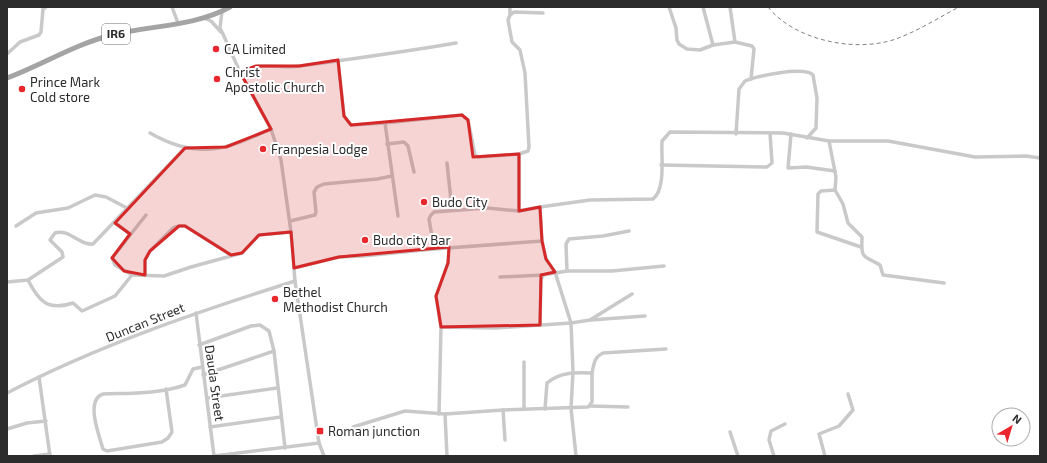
<svg xmlns="http://www.w3.org/2000/svg" width="1047" height="463" viewBox="0 0 1047 463" font-family="'Exo 2',sans-serif">
<rect width="100%" height="100%" fill="#fff"/>
<g fill="none" stroke-linecap="round" stroke-linejoin="round">
<g stroke="#c9c9c9" stroke-width="3.5">
<polyline points="172,7 178,23"/>
<polyline points="510,7 510,15"/>
<polyline points="669,7 676,28 677,40 679,44 687,49 700,50 713,45 735,42 752,46 754,49 751,79"/>
<polyline points="703,7 713,45"/>
<polyline points="730,7 735,42"/>
<polyline points="222,11 220,28 223,34 240,72 271,129 281,160 291,232 295,281 319,443 324,456"/>
<polyline points="204,18 211,21 221,32"/>
<polyline points="7,54 20,42 39,35 41,32 43,9 46,7"/>
<polyline points="338,60 344,116 351,125 385,123 462,115 468,120 475,155 478,157 519,154 528,151 529,147 525,73 520,50 512,42 508,20 510,15 514,12 543,13"/>
<path d="M 240,72 C 263,61 276,69 300,66 C 352,59 404,52 456,43"/>
<polyline points="385,123 398,216"/>
<path d="M 150,133 C 197,160 225,150 271,129"/>
<path d="M 736,134 L 739,89 L 745,81 C 757,76 804,66 813,75 L 817,98 L 816,128 L 807,138"/>
<polyline points="791,134 788,168 806,167 835,171"/>
<polyline points="829,141 888,141 975,157 1026,156 1040,158"/>
<polyline points="387,144 404,142 408,146 414,172"/>
<polyline points="447,163 452,210"/>
<polyline points="661,165 767,167 772,163 770,133"/>
<polyline points="835,190 821,191 818,194 817,232 861,247"/>
<path d="M 540,207 L 590,200 L 653,199 C 666,189 661,157 662,141 L 670,132 L 783,133 L 829,141 L 836,177 L 835,190 L 843,204 L 848,223 L 862,237 C 861,260 863,255 880,265 L 883,275 L 944,283"/>
<polyline points="146,215 112,258 115,265 132,275 164,276 191,267 242,253 259,235 291,232"/>
<polyline points="290,221 315,215 316,212 314,192 317,187 324,184 377,179 392,176"/>
<polyline points="115,223 130,234"/>
<polyline points="16,226 36,213 68,208 95,195 106,197 127,208"/>
<polyline points="542,241 546,259 555,272 571,323 573,372 571,408 576,456"/>
<polyline points="434,249 542,241 540,207 519,211 519,154"/>
<polyline points="294,268 339,257 363,256 434,249 429,219 431,215 434,212 487,208 519,211"/>
<polyline points="567,271 566,244 569,239 603,236 629,231"/>
<polyline points="145,275 145,260 150,251 173,228 179,226 185,226 231,255"/>
<polyline points="500,277 543,275"/>
<path d="M 28,280 C 39,302 48,311 73,303 L 82,311 L 115,296 L 132,275"/>
<path d="M 7,282 L 28,280 L 63,257 L 62,252 L 50,240 L 55,233 C 69,228 80,246 93,244 L 185,148"/>
<polyline points="196,313 214,456"/>
<polyline points="591,320 645,316"/>
<polyline points="540,325 541,280 543,275 567,271 612,271 664,266"/>
<polyline points="441,327 496,328 571,323 590,320 632,294"/>
<polyline points="199,345 251,326 260,325 269,331 274,351 285,448"/>
<polyline points="203,375 274,351"/>
<polyline points="39,377 50,456"/>
<path d="M 166,389 L 172,432 L 168,438 L 162,442 L 107,451 L 103,449 C 99,435 85,400 103,394 C 130,393 159,394 185,385 L 193,369 L 202,367"/>
<path d="M 7,393 C 99,345 197,312 295,281"/>
<polyline points="207,398 277,388"/>
<polyline points="590,406 628,407"/>
<polyline points="524,409 524,362"/>
<path d="M 545,409 L 547,383 C 560,372 576,372 592,373 C 594,364 594,357 603,353 L 666,349"/>
<polyline points="439,414 441,327 436,296 448,263 449,247"/>
<polyline points="445,414 447,456"/>
<polyline points="210,427 281,417"/>
<polyline points="353,427 405,411 445,414 503,410"/>
<polyline points="7,429 27,423 46,421"/>
<polyline points="730,432 738,456"/>
<polyline points="505,440 503,410 588,407 592,402 592,373"/>
<polyline points="34,456 50,454"/>
<polyline points="214,456 319,443"/>
<polyline points="774,456 769,440 771,431 785,424"/>
<polyline points="825,456 819,434 839,426 853,410 848,394"/>
</g>
<path stroke="#a4a4a4" stroke-width="5" d="M 7,78 C 42,65 75,44 112,35 C 151,25 194,27 230,7"/>
<path stroke="#818181" stroke-width="1" stroke-dasharray="4 3" stroke-linecap="butt" d="M 768,7 C 796,42 861,54 901,37 C 921,29 940,17 959,7"/>
</g>
<path fill="#d62828" fill-opacity="0.2" stroke="#d62828" stroke-width="3" stroke-linejoin="round" d="M 338,60 L 344,116 L 351,125 L 462,115 L 468,120 L 473,157 L 519,154 L 519,211 L 540,207 L 542,241 L 546,259 L 555,272 L 541,275 L 540,325 L 441,327 L 436,296 L 448,263 L 449,247 L 339,257 L 294,268 L 291,232 L 259,235 L 242,253 L 231,255 L 185,226 L 179,226 L 150,251 L 145,260 L 145,275 L 124,271 L 112,258 L 130,234 L 115,223 L 185,148 L 226,147 L 271,129 L 240,72 L 256,66 L 299,66 Z"/>
<g fill="#e9272d" stroke="#fff" stroke-width="1.5">
<circle cx="216" cy="49" r="4"/>
<circle cx="217" cy="79" r="4"/>
<circle cx="22" cy="89" r="4"/>
<circle cx="263" cy="149" r="4"/>
<circle cx="424" cy="202" r="4"/>
<circle cx="365" cy="240" r="4"/>
<circle cx="275" cy="299" r="4"/>
<rect x="316" y="427" width="8" height="8" rx="2"/>
</g>
<g text-anchor="middle" stroke-width="4" stroke-linejoin="round" paint-order="stroke">
<rect fill="#fff" stroke="#6b6b6b" stroke-width="1" x="102" y="24" width="28" height="20" rx="3"/>
<g font-size="12" font-weight="bold" fill="#2c2c2c">
<text x="116" y="38">IR6</text>
</g>
<g font-size="13" fill="#2c2c2c" stroke="#fff" text-anchor="start">
<text x="224" y="54">CA Limited</text>
<text x="225" y="77">Christ<tspan x="225" dy="15">Apostolic Church</tspan></text>
<text x="30" y="87">Prince Mark<tspan x="30" dy="15">Cold store</tspan></text>
<text x="271" y="154">Franpesia Lodge</text>
<text x="432" y="207">Budo City</text>
<text x="373" y="245">Budo city Bar</text>
<text x="283" y="297">Bethel<tspan x="283" dy="15">Methodist Church</tspan></text>
<text x="328" y="436">Roman junction</text>
</g>
<g font-size="13" fill="#2c2c2c" stroke="#fff">
<text transform="translate(145 322) rotate(-22)" y="5">Duncan Street</text>
<text transform="translate(215 383) rotate(82)" y="5">Dauda Street</text>
</g>
</g>
<rect width="1047" height="463" fill="none" stroke="#2c2c2c" stroke-width="16"/>
<g transform="translate(1011 427) rotate(38)"><circle r="19" fill="#ffffff" stroke="#ababab"/>
<path d="M0-3L7 15L0 10L-7 15Z" fill="#e9272d"/>
<text y="-6" font-size="11" font-weight="bold" text-anchor="middle" fill="#2c2c2c">N</text>
</g>
</svg>
